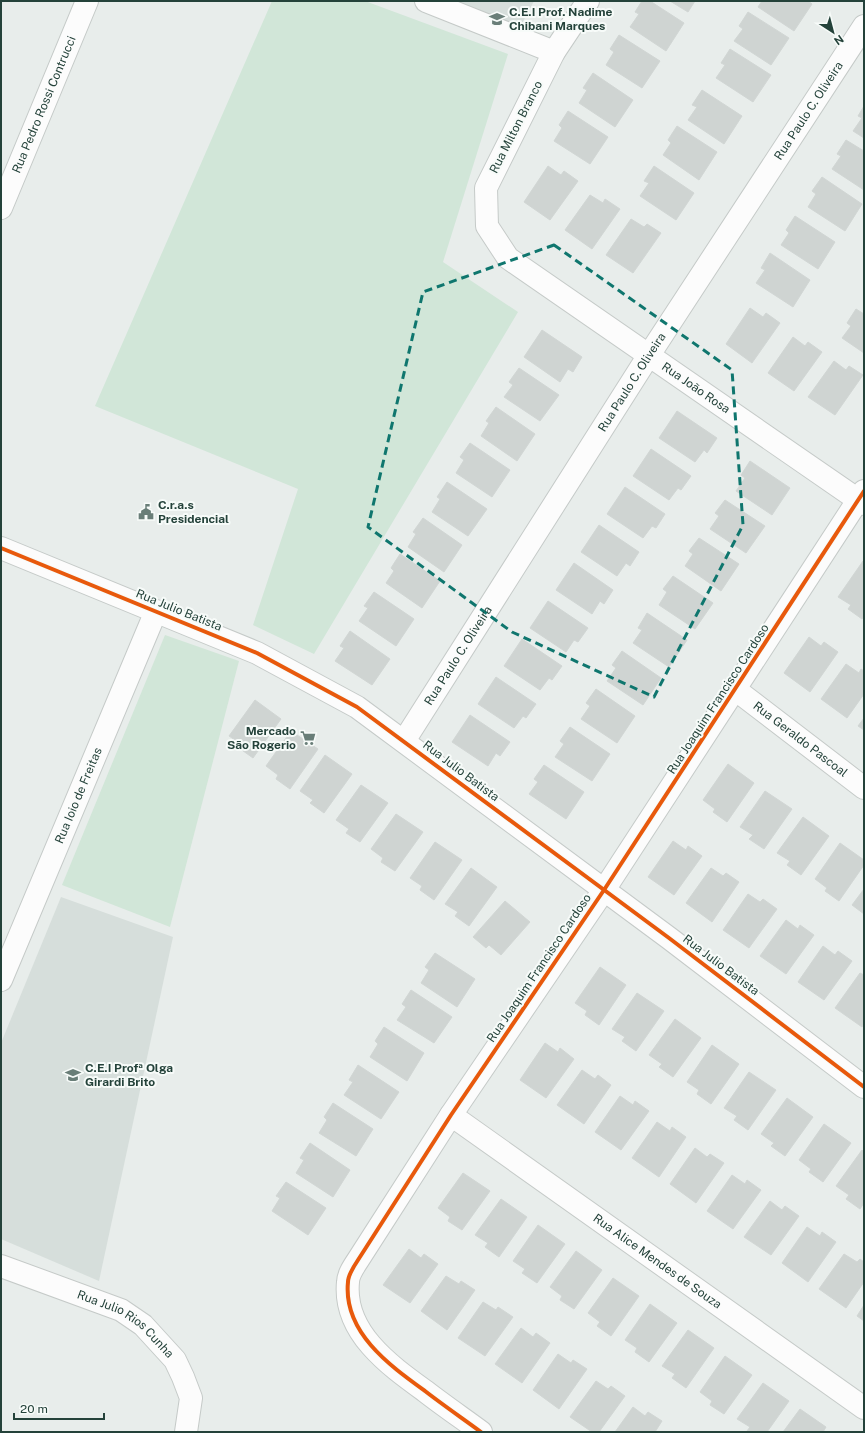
<svg xmlns="http://www.w3.org/2000/svg" width="865" height="1433" viewBox="0 0 865 1433" font-family="'Public Sans',sans-serif">
<rect width="100%" height="100%" fill="#e8edeb"/>
<g fill="#d6dedb">
<polygon points="426,1 534,1 515,37"/>
<polygon points="61,897 173,937 99,1281 1,1239 1,1043"/>
</g>
<g fill="#d1e6d8">
<polygon points="272,1 365,1 508,54 443,262 518,312 314,654 253,625 298,489 95,406"/>
<polygon points="165,635 239,661 170,927 62,885"/>
</g>
<g fill="#cfd4d2" stroke="#d1d6d4">
<polygon points="642,1 650,1 684,23 666,51 630,27 639,14 635,12"/>
<polygon points="670,1 695,1 688,12"/>
<polygon points="762,1 808,1 812,4 794,31 758,7"/>
<polygon points="748,12 789,38 771,65 734,41 743,29 739,26"/>
<polygon points="619,35 660,61 642,88 606,65 614,52 610,49"/>
<polygon points="730,49 771,75 753,102 716,78 725,65 721,63"/>
<polygon points="593,73 633,100 615,127 579,103 587,90 583,88"/>
<polygon points="702,90 742,116 724,144 688,120 697,107 692,105"/>
<polygon points="864,106 864,138 853,131 862,118 858,116"/>
<polygon points="568,111 608,137 590,164 554,141 562,128 559,125"/>
<polygon points="677,126 717,152 699,180 663,155 671,143 668,140"/>
<polygon points="846,140 864,151 864,190 832,169 841,156 837,154"/>
<polygon points="548,166 561,175 564,171 578,181 550,220 524,202"/>
<polygon points="654,166 694,193 676,220 640,196 649,183 644,181"/>
<polygon points="822,177 862,204 845,231 808,207 816,194 812,191"/>
<polygon points="590,195 603,203 605,199 620,209 592,249 565,230"/>
<polygon points="795,216 835,242 818,269 781,245 789,233 786,230"/>
<polygon points="631,219 644,227 647,224 661,233 633,273 606,255"/>
<polygon points="770,253 810,280 793,307 756,283 765,270 761,268"/>
<polygon points="750,308 763,317 766,313 780,323 752,363 726,344"/>
<polygon points="856,309 864,314 864,353 842,338 851,326 847,323"/>
<polygon points="542,330 582,357 573,372 568,369 560,382 524,357"/>
<polygon points="793,337 805,346 808,342 822,352 794,391 768,373"/>
<polygon points="834,361 846,370 849,366 863,375 835,415 808,397"/>
<polygon points="519,368 559,395 540,421 504,397 513,385 509,382"/>
<polygon points="496,407 535,434 517,461 481,436 489,423 486,421"/>
<polygon points="677,411 717,438 707,453 704,450 695,462 659,438"/>
<polygon points="470,443 510,470 492,497 456,473 464,460 460,457"/>
<polygon points="651,449 691,476 681,490 678,488 669,500 633,476"/>
<polygon points="750,461 790,488 772,515 736,491 745,478 741,475"/>
<polygon points="447,482 487,509 468,536 432,512 440,499 437,497"/>
<polygon points="625,487 665,514 656,528 652,526 643,538 607,514"/>
<polygon points="725,500 765,526 746,553 710,529 719,516 715,513"/>
<polygon points="423,518 462,545 444,572 408,547 416,534 413,532"/>
<polygon points="599,525 639,552 630,566 626,563 617,576 581,552"/>
<polygon points="699,538 739,564 721,591 685,566 693,554 689,551"/>
<polygon points="400,554 440,581 422,608 386,583 394,571 391,568"/>
<polygon points="863,561 864,616 862,619 848,609 851,605 838,597"/>
<polygon points="574,563 613,590 604,604 600,601 592,614 556,590"/>
<polygon points="673,576 713,603 695,629 659,605 667,592 663,589"/>
<polygon points="374,592 414,619 396,646 359,621 368,608 364,606"/>
<polygon points="548,601 588,628 578,642 574,640 566,652 530,628"/>
<polygon points="647,613 687,640 669,667 633,643 642,630 638,628"/>
<polygon points="350,631 390,659 372,685 335,661 344,648 340,646"/>
<polygon points="809,637 821,646 824,642 838,652 810,692 784,673"/>
<polygon points="522,639 562,666 552,680 549,678 540,690 504,666"/>
<polygon points="622,651 661,678 643,705 607,681 616,668 612,665"/>
<polygon points="846,664 859,673 861,669 864,671 864,694 847,718 821,699"/>
<polygon points="496,677 536,704 526,718 523,716 514,728 478,704"/>
<polygon points="596,689 635,716 617,743 581,719 590,706 586,703"/>
<polygon points="255,700 281,719 253,758 239,748 241,744 229,736"/>
<polygon points="470,715 510,742 500,756 496,753 488,766 452,742"/>
<polygon points="864,718 864,730 858,726"/>
<polygon points="570,727 610,754 592,781 555,757 564,744 560,741"/>
<polygon points="291,731 318,749 290,789 276,779 278,775 266,766"/>
<polygon points="325,755 352,774 324,813 310,803 313,800 300,791"/>
<polygon points="728,764 754,783 727,822 713,812 715,809 703,800"/>
<polygon points="544,765 584,792 566,819 529,794 538,782 534,779"/>
<polygon points="361,785 388,803 360,842 346,833 349,829 336,820"/>
<polygon points="765,791 792,809 764,849 749,839 753,835 740,827"/>
<polygon points="396,814 423,832 395,871 381,862 383,858 371,849"/>
<polygon points="803,817 829,836 801,875 787,865 790,861 777,853"/>
<polygon points="673,841 686,850 688,846 702,856 674,895 648,877"/>
<polygon points="435,842 462,860 434,900 420,890 422,886 410,878"/>
<polygon points="840,843 864,860 864,865 839,901 825,891 827,888 815,879"/>
<polygon points="471,868 497,887 469,926 455,916 458,912 445,904"/>
<polygon points="711,868 723,876 726,873 739,882 712,922 686,903"/>
<polygon points="864,889 864,914 852,905"/>
<polygon points="748,894 760,902 763,899 777,909 749,948 723,930"/>
<polygon points="505,901 530,922 501,955 489,945 486,948 473,937"/>
<polygon points="786,920 798,929 800,925 814,935 786,974 760,956"/>
<polygon points="823,946 835,955 838,951 852,961 824,1000 798,982"/>
<polygon points="435,953 475,979 457,1007 421,983 429,970 425,967"/>
<polygon points="600,967 626,985 599,1025 585,1015 587,1011 575,1003"/>
<polygon points="860,973 864,975 864,1023 862,1027 835,1008"/>
<polygon points="411,990 452,1017 434,1043 397,1020 406,1007 402,1004"/>
<polygon points="637,993 664,1011 636,1051 622,1041 625,1037 612,1029"/>
<polygon points="675,1019 701,1038 673,1077 659,1067 662,1064 649,1055"/>
<polygon points="384,1027 424,1053 407,1081 370,1057 378,1044 375,1041"/>
<polygon points="545,1043 558,1052 560,1048 574,1059 546,1098 520,1080"/>
<polygon points="712,1045 739,1064 711,1104 697,1094 699,1090 687,1082"/>
<polygon points="358,1065 399,1092 381,1119 344,1095 353,1082 349,1080"/>
<polygon points="582,1070 595,1079 598,1075 611,1085 584,1124 557,1105"/>
<polygon points="749,1072 776,1090 748,1130 734,1120 737,1116 724,1108"/>
<polygon points="620,1096 633,1105 635,1101 649,1111 621,1150 595,1132"/>
<polygon points="787,1098 813,1117 785,1156 771,1146 774,1143 761,1134"/>
<polygon points="333,1103 373,1129 356,1156 319,1133 327,1120 324,1117"/>
<polygon points="657,1122 670,1131 672,1127 686,1137 659,1177 632,1158"/>
<polygon points="824,1124 851,1143 823,1182 809,1172 811,1169 799,1160"/>
<polygon points="310,1143 350,1170 333,1197 296,1173 304,1160 300,1158"/>
<polygon points="695,1148 707,1157 710,1154 724,1163 696,1203 670,1184"/>
<polygon points="862,1150 864,1152 864,1203 860,1209 846,1199 849,1195 836,1186"/>
<polygon points="463,1173 490,1191 462,1230 448,1221 450,1217 438,1208"/>
<polygon points="732,1175 745,1184 747,1180 761,1190 733,1229 707,1211"/>
<polygon points="286,1182 326,1208 308,1235 272,1211 280,1198 276,1196"/>
<polygon points="501,1199 527,1217 499,1257 485,1247 488,1243 475,1235"/>
<polygon points="770,1201 782,1210 785,1206 799,1216 771,1255 744,1237"/>
<polygon points="538,1225 565,1244 537,1283 522,1273 525,1269 513,1261"/>
<polygon points="807,1227 820,1236 822,1232 836,1242 808,1282 782,1263"/>
<polygon points="409,1249 421,1258 424,1254 438,1264 410,1303 383,1285"/>
<polygon points="576,1251 602,1270 574,1309 560,1300 562,1296 550,1287"/>
<polygon points="844,1254 857,1262 860,1259 864,1262 864,1282 846,1308 819,1289"/>
<polygon points="446,1276 459,1284 461,1281 475,1290 447,1330 421,1311"/>
<polygon points="613,1278 639,1296 611,1336 597,1326 600,1322 588,1313"/>
<polygon points="483,1302 496,1310 498,1307 513,1317 485,1356 458,1338"/>
<polygon points="650,1304 677,1323 649,1362 635,1352 637,1348 625,1340"/>
<polygon points="864,1305 864,1321 857,1316"/>
<polygon points="521,1328 533,1337 536,1333 550,1343 522,1383 495,1364"/>
<polygon points="688,1330 714,1348 686,1388 672,1378 675,1374 662,1366"/>
<polygon points="558,1354 571,1363 573,1360 587,1369 559,1409 533,1390"/>
<polygon points="725,1356 752,1375 724,1414 710,1405 712,1401 700,1392"/>
<polygon points="596,1381 608,1389 611,1386 625,1396 599,1432 592,1432 570,1417"/>
<polygon points="763,1383 789,1401 767,1432 749,1432 747,1431 750,1427 737,1419"/>
<polygon points="633,1407 645,1416 648,1412 662,1421 655,1432 615,1432"/>
<polygon points="800,1409 826,1427 823,1432 783,1432"/>
</g>
<g fill="none" stroke-linecap="round" stroke-linejoin="round">
<defs>
<g id="minor">
<polyline points="426,1 554,52"/>
<path id="s1" d="M 588,1 L 554,52 L 486,188 L 487,226 L 508,258 L 864,504"/>
<path id="s2" d="M 1,208 L 87,1"/>
<polyline points="1,548 257,653 357,707 669,938 864,1087"/>
<path id="s3" d="M 736,690 L 864,788"/>
<path id="s4" d="M 404,741 L 649,355 L 864,26"/>
<path id="s5" d="M 1,980 L 156,611"/>
<path id="s6" d="M 451,1115 L 864,1408"/>
<path id="s7" d="M 1,1266 L 121,1310 L 143,1325 L 175,1360 L 183,1377 L 191,1398 L 186,1432"/>
<path d="M 481,1432 C 462,1418 443,1405 425,1391 C 389,1365 343,1332 348,1282 C 348,1275 354,1266 358,1260 L 451,1115 L 604,890 L 864,491"/>
</g>
</defs>
<use href="#minor" stroke="#c5cac8" stroke-width="24"/>
<use href="#minor" stroke="#fcfcfc" stroke-width="22"/>
<defs>
<g id="cycleway">
<polyline points="1,548 257,653 357,707 669,938 864,1087"/>
<path d="M 481,1432 C 462,1418 443,1405 425,1391 C 389,1365 343,1332 348,1282 C 348,1275 354,1266 358,1260 L 451,1115 L 604,890 L 864,491"/>
</g>
</defs>
<use href="#cycleway" stroke="#f7fbf9" stroke-width="6"/>
<use href="#cycleway" stroke="#e8590c" stroke-width="4"/>
</g>
<path fill="none" stroke="#0f766e" stroke-width="3" stroke-dasharray="8 5" stroke-linejoin="round" d="M 554,245 L 732,370 L 743,525 L 654,697 L 512,632 L 368,527 L 423,292 Z"/>
<defs>
<symbol id="school-bare" viewBox="-9 -9 18 18"><path d="M0-5L7-2L0 1L-7-2ZM-4 1L0 2.5L4 1V4Q0 6-4 4Z" fill="#697e78" stroke="#f7fbf9" stroke-width="2.5" paint-order="stroke"/></symbol>
<symbol id="civic-bare" viewBox="-9 -9 18 18"><path d="M-.6-6.5H3V-4.5H.6V-3L4-1V1h2V6H-6V1h2V-1L-.6-3ZM-1.2 2.5V6h2.4V2.5Z" fill="#697e78" stroke="#f7fbf9" stroke-width="2.5" paint-order="stroke"/></symbol>
<symbol id="supermarket-bare" viewBox="-9 -9 18 18"><path d="M-6-5.5h2.5l.6 2H6L4.5 2H-2.5L-4.4-4H-6ZM-1.5 3.2a1.3 1.3 0 1 0 .1 0ZM3 3.2a1.3 1.3 0 1 0 .1 0Z" fill="#697e78" stroke="#f7fbf9" stroke-width="2.5" paint-order="stroke"/></symbol>
</defs>
<g fill-rule="evenodd">
<use href="#school-bare" x="486" y="8" width="22" height="22"/>
<use href="#civic-bare" x="135" y="501" width="22" height="22"/>
<use href="#supermarket-bare" x="297" y="727" width="22" height="22"/>
<use href="#school-bare" x="62" y="1064" width="22" height="22"/>
</g>
<g text-anchor="middle" stroke-width="4" stroke-linejoin="round" paint-order="stroke">
<g font-size="12" font-weight="bold" fill="#24423a" stroke="#f7fbf9" text-anchor="start">
<text x="509" y="16">C.E.I Prof. Nadime<tspan x="509" dy="14">Chibani Marques</tspan></text>
<text x="158" y="509">C.r.a.s<tspan x="158" dy="14">Presidencial</tspan></text>
<text x="296" y="735" text-anchor="end">Mercado<tspan x="296" dy="14">São Rogerio</tspan></text>
<text x="85" y="1072">C.E.I Profª Olga<tspan x="85" dy="14">Girardi Brito</tspan></text>
</g>
<g font-size="12" fill="#24423a" stroke="#f7fbf9">
<text dy="4" stroke="none"><textPath href="#s2" startOffset="112">Rua Pedro Rossi Contrucci</textPath></text>
<text dy="4" stroke="none"><textPath href="#s4" startOffset="749">Rua Paulo C. Oliveira</textPath></text>
<text transform="translate(516 127) rotate(-63)" y="4">Rua Milton Branco</text>
<text dy="4" stroke="none"><textPath href="#s4" startOffset="425">Rua Paulo C. Oliveira</textPath></text>
<text dy="4" stroke="none"><textPath href="#s1" startOffset="518">Rua João Rosa</textPath></text>
<text transform="translate(179 610) rotate(22)" y="4">Rua Julio Batista</text>
<text dy="4" stroke="none"><textPath href="#s4" startOffset="101">Rua Paulo C. Oliveira</textPath></text>
<text transform="translate(718 699) rotate(-57)" y="4">Rua Joaquim Francisco Cardoso</text>
<text dy="4" stroke="none"><textPath href="#s3" startOffset="81">Rua Geraldo Pascoal</textPath></text>
<text transform="translate(461 771) rotate(37)" y="4">Rua Julio Batista</text>
<text dy="4" stroke="none"><textPath href="#s5" startOffset="200">Rua Ioio de Freitas</textPath></text>
<text transform="translate(721 965) rotate(37)" y="4">Rua Julio Batista</text>
<text transform="translate(539 968) rotate(-56)" y="4">Rua Joaquim Francisco Cardoso</text>
<text dy="4" stroke="none"><textPath href="#s6" startOffset="253">Rua Alice Mendes de Souza</textPath></text>
<text dy="4" stroke="none"><textPath href="#s7" startOffset="139">Rua Julio Rios Cunha</textPath></text>
</g>
</g>
<rect width="865" height="1433" fill="none" stroke="#24423a" stroke-width="4"/>
<g transform="translate(833 32) rotate(144)" stroke="#f7fbf9" stroke-width="3" paint-order="stroke">
<path d="M0-3L7 15L0 10L-7 15Z" fill="#24423a"/>
<text y="-6" font-size="11" font-weight="bold" text-anchor="middle" fill="#24423a">N</text>
</g>
<path d="M14 1413v6h90v-6" fill="none" stroke="#24423a" stroke-width="2"/>
<text x="20" y="1413" font-size="12" fill="#24423a" stroke="#f7fbf9" stroke-width="3" paint-order="stroke">20 m</text>
</svg>
